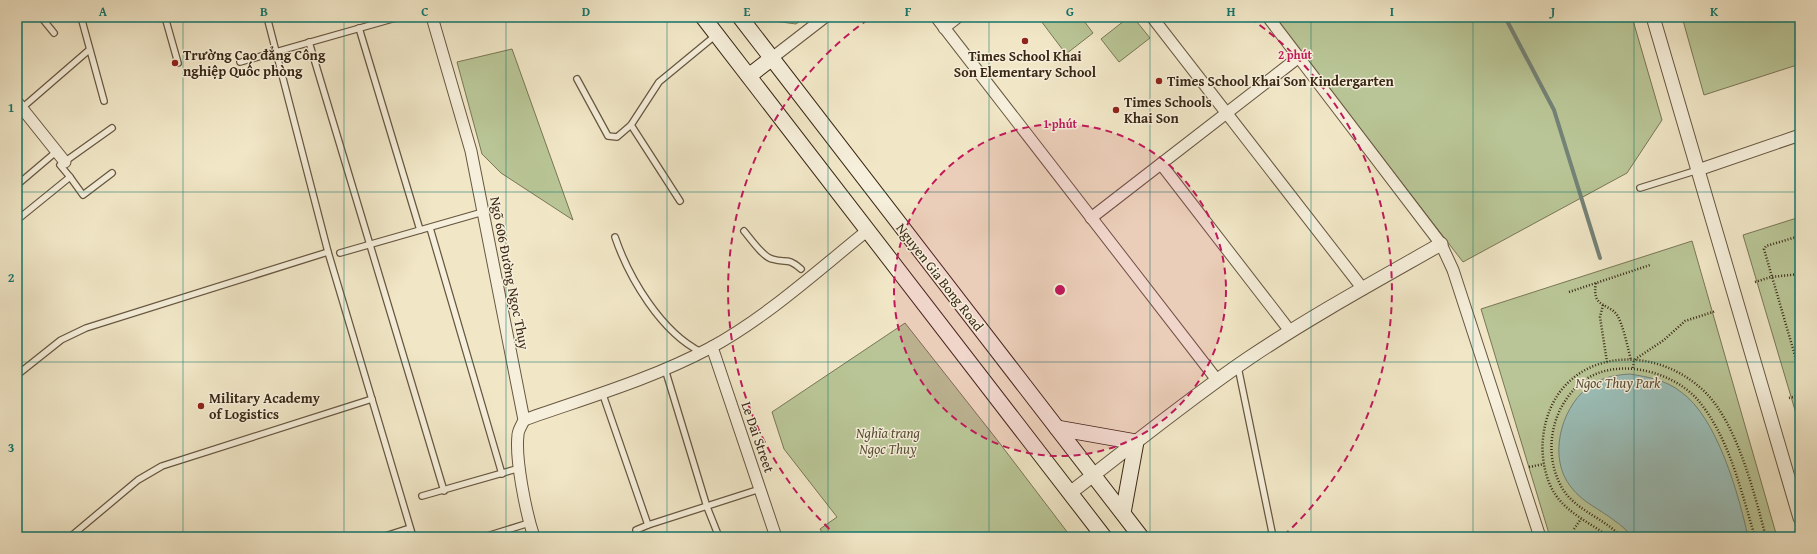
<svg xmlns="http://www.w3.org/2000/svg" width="1817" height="554" viewBox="0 0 1817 554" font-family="'Gentium Book Plus',serif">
<rect width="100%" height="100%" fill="#f1e7c7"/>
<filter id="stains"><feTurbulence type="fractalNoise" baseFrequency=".005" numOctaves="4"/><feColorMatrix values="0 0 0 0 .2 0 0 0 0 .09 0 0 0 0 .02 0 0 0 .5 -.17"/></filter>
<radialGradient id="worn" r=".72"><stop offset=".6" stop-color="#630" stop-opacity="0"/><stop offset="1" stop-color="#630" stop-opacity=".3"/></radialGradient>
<g fill="#b9c596" stroke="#797655">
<polygon points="771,17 806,17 796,24 774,21"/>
<polygon points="1046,17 1081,17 1093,33 1066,54 1041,21"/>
<polygon points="1129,17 1133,17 1150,38 1119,62 1101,39"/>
<polygon points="1274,17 1632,17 1662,120 1627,173 1463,262"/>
<polygon points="1682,17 1800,17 1800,64 1704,95"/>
<polygon points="512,49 573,220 501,173 482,154 457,62"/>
<polygon points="1800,217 1800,427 1743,235"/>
<polygon points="1692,241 1777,537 1550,537 1481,309"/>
<polygon points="905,323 998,441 1071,537 825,537 820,529 837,517 784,449 772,412"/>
</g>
<path fill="#9bbfb9" stroke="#748277" d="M 1630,374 C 1648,377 1666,380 1681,392 C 1717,417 1739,495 1748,537 L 1633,537 C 1627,531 1621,525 1615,521 C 1600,509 1583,503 1571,487 C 1548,459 1560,410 1587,388 C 1599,378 1614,375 1630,374 Z"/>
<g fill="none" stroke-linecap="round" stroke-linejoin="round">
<polyline stroke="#748277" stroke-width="4" points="1505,17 1554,110 1600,258"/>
<defs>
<g id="service">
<polyline points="41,17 54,33"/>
<polyline points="81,17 104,101"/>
<polyline points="165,17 178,63"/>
<polyline points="267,17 328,252 413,537"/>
<polyline points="359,28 420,230"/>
<polyline points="309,42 444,491"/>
<polyline points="240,62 399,17"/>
<polyline points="577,79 608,136 617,137 631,125 659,82 716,35"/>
<polyline points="22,108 89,50"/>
<polyline points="631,125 680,201"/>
<polyline points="70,177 83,195 112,173"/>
<polyline points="17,185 57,151"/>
<polyline points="1640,188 1698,170"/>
<polyline points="17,220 70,177 60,165 112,128"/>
<polyline points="430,228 502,474"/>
<path d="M 744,231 C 750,238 763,257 772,259 C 787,264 786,256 801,269"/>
<path d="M 615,237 C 629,278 661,332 701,352"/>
<polyline points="340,253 483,212"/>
<polyline points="1238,367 1273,537"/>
<polyline points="665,369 707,507 719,537"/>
<polyline points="17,375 61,340 86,328 328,252"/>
<polyline points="602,392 648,525"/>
<polyline points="422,496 520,468"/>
<polyline points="70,537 138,480 162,466 372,399"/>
<polyline points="382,537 410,528"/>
<polyline points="484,537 529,523"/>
<polyline points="638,537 636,530 648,525 760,489"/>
</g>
<g id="minor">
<path d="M 432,17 L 471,151 L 524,420 C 522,425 518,430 518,435 C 515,459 526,513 534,537"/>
<polyline points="936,17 1217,380"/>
<polyline points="1152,17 1363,289"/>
<polyline points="1268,17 1441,244 1453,270 1540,537"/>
<polyline points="944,28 958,17"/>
<polyline points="772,58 825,17"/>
<polyline points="17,102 65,162"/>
<polyline points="1161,164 1290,331"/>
<polyline points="1698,170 1800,135"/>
<polyline points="1091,218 1299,57"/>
<polyline points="712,347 776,537"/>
<path d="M 524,420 C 586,398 652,379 710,348 C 767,317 817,271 868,230"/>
</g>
<g id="tertiary">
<polyline points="1653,17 1800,518"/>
<path d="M 1070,493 C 1129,448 1187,400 1249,358 C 1310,317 1376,281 1441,244"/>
</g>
<g id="secondary">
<polyline points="703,17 1104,537"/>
<polyline points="740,17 1141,537"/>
<polyline points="749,76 772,58"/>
<polyline points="1057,428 1136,442 1123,513"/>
</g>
</defs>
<use href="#service" stroke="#675741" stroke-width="8"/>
<use href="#minor" stroke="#675741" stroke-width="13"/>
<use href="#tertiary" stroke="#675741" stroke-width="15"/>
<use href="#secondary" stroke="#392714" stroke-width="17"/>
<g stroke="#392714" stroke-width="2.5" stroke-dasharray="1 2" stroke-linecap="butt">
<polyline points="1800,236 1766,246 1764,249 1800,373"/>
<polyline points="1755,282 1771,277 1800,274"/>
<path d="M 1596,283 C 1591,308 1609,303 1617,315 C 1623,324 1628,349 1631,360"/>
<polyline points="1569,292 1650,265"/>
<polyline points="1603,305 1600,317 1607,362"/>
<polyline points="1633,368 1634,360 1664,340 1685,321 1716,311"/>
<polyline points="1789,398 1800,395"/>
<polyline points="1529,467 1544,464"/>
<polyline points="1574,529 1581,519"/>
<path d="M 1609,537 C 1591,523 1568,514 1555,494 C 1545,479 1541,456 1543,438 C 1552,351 1650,337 1706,393 C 1738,426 1754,493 1766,537"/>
<path d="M 1621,537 C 1604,517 1572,510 1560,484 C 1543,450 1552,407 1581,383 C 1613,356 1671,370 1697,399 C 1729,436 1741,491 1755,537"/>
</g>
<use href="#service" stroke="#f6efdb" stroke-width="5.5"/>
<use href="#minor" stroke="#f6efdb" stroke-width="11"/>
<use href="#tertiary" stroke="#f6efdb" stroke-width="13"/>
<use href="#secondary" stroke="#f6efdb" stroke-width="15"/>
</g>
<path fill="none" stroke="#0f766e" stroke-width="1" stroke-opacity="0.55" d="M 183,17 L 183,537M 344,17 L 344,537M 506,17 L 506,537M 667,17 L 667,537M 828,17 L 828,537M 989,17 L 989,537M 1150,17 L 1150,537M 1311,17 L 1311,537M 1473,17 L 1473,537M 1634,17 L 1634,537M 17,192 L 1800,192M 17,362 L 1800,362"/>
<circle cx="1060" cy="290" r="166" fill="#c2185b" fill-opacity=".12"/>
<g fill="none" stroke="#c2185b" stroke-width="2" stroke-dasharray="7 5">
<circle cx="1060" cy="290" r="166"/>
<path d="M838 537A332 332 0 0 1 870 18M1250 18A332 332 0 0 1 1282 537"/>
</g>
<g fill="#8f2418" stroke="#f6efdb" stroke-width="1.5">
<circle cx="1025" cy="41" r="4"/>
<circle cx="175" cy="63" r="4"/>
<circle cx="1159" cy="81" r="4"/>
<circle cx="1116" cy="110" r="4"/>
<circle cx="201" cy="406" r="4"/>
</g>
<g text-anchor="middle" stroke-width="3" stroke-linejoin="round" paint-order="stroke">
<g font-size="14" font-weight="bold" fill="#392714" stroke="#f6efdb" text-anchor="start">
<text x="183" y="60">Trường Cao đẳng Công<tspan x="183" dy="16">nghiệp Quốc phòng</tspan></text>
<text x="1025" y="61" text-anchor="middle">Times School Khai<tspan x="1025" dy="16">Son Elementary School</tspan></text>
<text x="1167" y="86">Times School Khai Son Kindergarten</text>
<text x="1124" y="107">Times Schools<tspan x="1124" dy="16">Khai Son</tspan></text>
<text x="209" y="403">Military Academy<tspan x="209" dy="16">of Logistics</tspan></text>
</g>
<g font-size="14" fill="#392714" stroke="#f6efdb">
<text transform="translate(510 273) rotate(79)" y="5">Ngõ 606 Đường Ngọc Thụy</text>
<text transform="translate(940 277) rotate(52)" y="5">Nguyen Gia Bong Road</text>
<text transform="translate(758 437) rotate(71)" y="5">Le Dai Street</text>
</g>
<g font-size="14" font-style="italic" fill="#594e34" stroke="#f6efdb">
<text x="1618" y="388">Ngoc Thuy Park</text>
<text x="888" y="438">Nghĩa trang<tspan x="888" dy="16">Ngọc Thuỵ</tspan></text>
</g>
</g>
<circle cx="1060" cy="290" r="6" fill="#c2185b" stroke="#f6efdb" stroke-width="2"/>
<g font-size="12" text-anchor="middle" font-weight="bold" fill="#c2185b" stroke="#f6efdb" stroke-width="3" stroke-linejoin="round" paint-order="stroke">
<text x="1295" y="59">2 phút</text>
<text x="1060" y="128">1 phút</text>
</g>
<rect width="1817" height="554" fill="none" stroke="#f1e7c7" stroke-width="44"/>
<rect x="22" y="22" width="1773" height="510" fill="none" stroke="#0f766e" stroke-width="1.5"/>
<g font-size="13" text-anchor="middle" font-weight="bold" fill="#0f766e">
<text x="103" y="16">A</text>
<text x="264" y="16">B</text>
<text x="425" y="16">C</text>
<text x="586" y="16">D</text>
<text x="747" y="16">E</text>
<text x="908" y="16">F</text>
<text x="1070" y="16">G</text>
<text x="1231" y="16">H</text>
<text x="1392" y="16">I</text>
<text x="1553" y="16">J</text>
<text x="1714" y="16">K</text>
<text x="11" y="112">1</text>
<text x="11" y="282">2</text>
<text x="11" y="452">3</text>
</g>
<rect width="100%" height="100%" filter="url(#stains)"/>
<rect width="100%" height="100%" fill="url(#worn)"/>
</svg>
